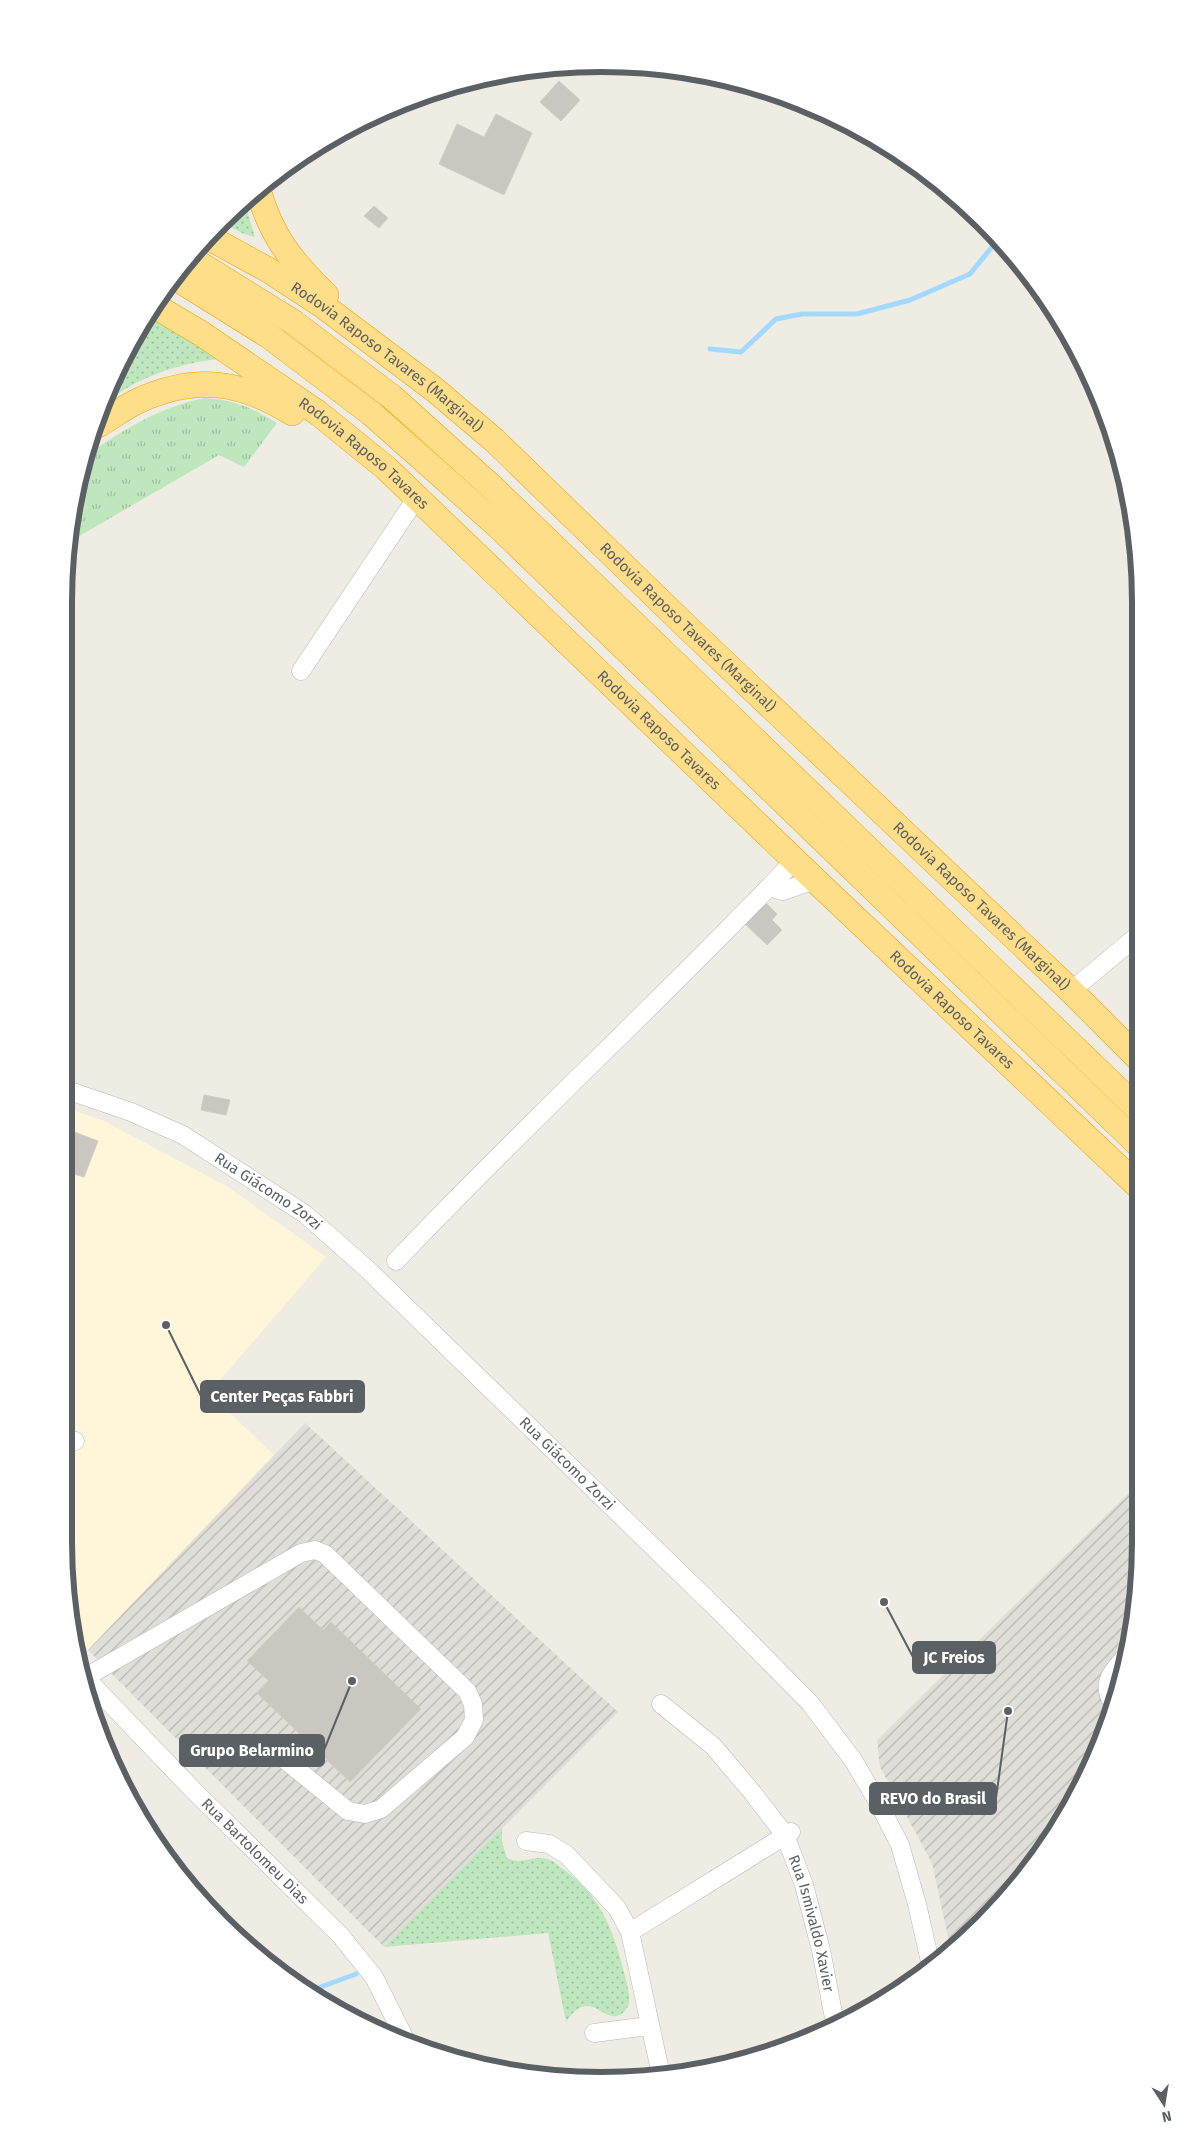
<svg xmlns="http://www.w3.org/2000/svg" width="1204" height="2144" viewBox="0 0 1204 2144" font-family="'Fira Sans',sans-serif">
<defs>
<pattern id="industrial-furrows" width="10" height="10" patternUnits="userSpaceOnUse" patternTransform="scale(1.25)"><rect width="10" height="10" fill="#dfded8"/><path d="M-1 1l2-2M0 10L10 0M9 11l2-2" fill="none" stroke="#b8b7b3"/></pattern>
<pattern id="grass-tufts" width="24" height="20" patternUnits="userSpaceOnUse" patternTransform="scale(1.25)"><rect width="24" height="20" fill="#bfe7be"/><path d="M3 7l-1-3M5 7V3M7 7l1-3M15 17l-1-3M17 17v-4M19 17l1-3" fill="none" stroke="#9ebf9e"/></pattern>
<pattern id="park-dots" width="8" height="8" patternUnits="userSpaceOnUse" patternTransform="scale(1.25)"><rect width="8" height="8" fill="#bfe7be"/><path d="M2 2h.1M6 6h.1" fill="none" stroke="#9ebf9e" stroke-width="1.8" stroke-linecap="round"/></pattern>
</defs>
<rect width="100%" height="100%" fill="#efece3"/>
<polygon fill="#fff5d8" points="64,1107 102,1120 228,1187 326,1257 209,1393 274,1455 88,1650 73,1635 64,1542"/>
<g fill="url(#industrial-furrows)">
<polygon points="305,1423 618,1712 384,1947 88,1650"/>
<polygon points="1139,1483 1139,1577 1122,1682 1068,1811 1029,1870 951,1951 932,1863 880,1767 877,1740"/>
</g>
<path fill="url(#grass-tufts)" d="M 205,398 C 235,400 252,408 277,423 L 244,467 L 219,455 L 69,542 L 82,462 L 85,456 C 122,431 161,406 205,398 Z"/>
<g fill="url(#park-dots)">
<polygon points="245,203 255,237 244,234 223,223"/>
<path d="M 149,315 L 220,359 C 178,363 143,376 108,400 L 136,333 Z"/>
<path d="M 502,1828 L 502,1842 L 507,1858 C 524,1866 532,1854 547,1859 C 553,1860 559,1866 563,1869 C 602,1896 614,1933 625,1976 C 627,1987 634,2003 624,2012 C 604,2030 592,1983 566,2022 L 548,1933 L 384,1947 Z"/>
</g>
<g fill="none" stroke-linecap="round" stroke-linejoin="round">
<g stroke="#a3d9ff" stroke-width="5">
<polyline points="710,349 741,352 776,319 802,314 857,314 910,300 970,274 996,242"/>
<polyline points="307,1992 356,1974"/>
</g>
</g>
<g fill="#cac6c0" stroke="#d4cdc1">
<polygon points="559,81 580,100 561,121 540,102"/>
<polygon points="496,114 532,133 504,195 439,164 457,124 484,137"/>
<polygon points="374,206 388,218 379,228 364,216"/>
<polygon points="756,893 777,914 772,920 782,930 767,945 744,923"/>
<polygon points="204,1095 230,1100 226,1115 201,1110"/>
<polygon points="64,1128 98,1141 84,1177 64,1171"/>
<polygon points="299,1607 323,1630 331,1622 421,1709 350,1782 257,1693 269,1681 247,1661"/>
<polygon points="537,2065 542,2075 524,2072"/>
</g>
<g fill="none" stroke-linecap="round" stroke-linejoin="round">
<defs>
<g id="minor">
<polyline points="301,671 417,497"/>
<polyline points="769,887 783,891 815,880"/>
<polyline points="1071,991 1137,936"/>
<path id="s1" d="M 64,1089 L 131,1112 L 183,1135 L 305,1214 L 367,1269 L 718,1610 L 810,1703 L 853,1760 L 879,1804 L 900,1845 L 917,1904 L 931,1966"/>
<path d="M 396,1261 C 526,1124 665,997 795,860"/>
<polyline points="64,1437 75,1441"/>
<path id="s2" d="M 81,1673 L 195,1792 L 340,1935 L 374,1977 L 407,2043"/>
<polyline points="84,1683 86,1677 301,1553 315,1550 325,1554 467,1691 473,1704 474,1720 465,1737 381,1809 365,1814 348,1811 284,1759"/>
<path d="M 1113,1703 C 1100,1684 1113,1670 1126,1656"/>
<path id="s3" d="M 661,1704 L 713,1746 L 752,1792 L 785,1835 L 804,1885 L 821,1950 L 833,2013"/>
<polyline points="526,1841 549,1844 567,1855 617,1908 630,1932 661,2075"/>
<polyline points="630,1932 791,1832"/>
<polyline points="594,2033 649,2026"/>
</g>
<g id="highway">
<path d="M 258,190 C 272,237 291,261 326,295"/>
<path id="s4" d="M 208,237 L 270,271 L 322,305 L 435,390 L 494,440 L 689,629 L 1069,989 L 1137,1057"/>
<polyline points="190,258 293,322 392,397 494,489 1138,1109"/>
<polyline points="176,278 269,336 372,414 498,526 1138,1144"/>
<path id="s5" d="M 155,306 L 202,334 L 318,413 L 386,468 L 815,880 L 1138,1186"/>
<path d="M 98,425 C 112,417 126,406 140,400 C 196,375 241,381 292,413"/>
</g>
</defs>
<use href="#minor" stroke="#b6b9be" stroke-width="19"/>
<use href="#highway" stroke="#f2a000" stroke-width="26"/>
<use href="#minor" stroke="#fff" stroke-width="18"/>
<use href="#highway" stroke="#ffde8a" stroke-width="25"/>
</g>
<g text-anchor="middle" stroke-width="4" stroke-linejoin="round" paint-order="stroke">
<g font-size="15" fill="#5b6065" stroke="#fff">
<text dy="5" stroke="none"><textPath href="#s4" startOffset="216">Rodovia Raposo Tavares (Marginal)</textPath></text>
<text dy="5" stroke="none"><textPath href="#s5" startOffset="256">Rodovia Raposo Tavares</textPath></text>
<text dy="5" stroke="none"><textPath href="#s4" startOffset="621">Rodovia Raposo Tavares (Marginal)</textPath></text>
<text dy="5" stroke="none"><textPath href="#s5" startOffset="661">Rodovia Raposo Tavares</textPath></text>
<text dy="5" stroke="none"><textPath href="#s4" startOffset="1026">Rodovia Raposo Tavares (Marginal)</textPath></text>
<text dy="5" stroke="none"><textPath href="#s5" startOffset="1066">Rodovia Raposo Tavares</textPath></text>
<text dy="5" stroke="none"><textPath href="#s1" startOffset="230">Rua Giácomo Zorzi</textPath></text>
<text dy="5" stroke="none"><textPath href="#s1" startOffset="635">Rua Giácomo Zorzi</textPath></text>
<text dy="5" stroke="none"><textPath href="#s2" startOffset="249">Rua Bartolomeu Dias</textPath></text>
<text dy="5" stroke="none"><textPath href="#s3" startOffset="274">Rua Ismivaldo Xavier</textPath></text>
</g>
</g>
<path d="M0 0H1204V2144H0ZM602 72H602A530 530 0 0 1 1132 602V1542A530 530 0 0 1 602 2072H602A530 530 0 0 1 72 1542V602A530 530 0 0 1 602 72Z" fill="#fff" fill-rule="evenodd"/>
<path fill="none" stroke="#5b6065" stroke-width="6" d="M602 72H602A530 530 0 0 1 1132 602V1542A530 530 0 0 1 602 2072H602A530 530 0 0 1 72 1542V602A530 530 0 0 1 602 72Z"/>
<path fill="none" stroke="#5b6065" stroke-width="2" d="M166 1325L201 1396M884 1602L913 1657M352 1681L324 1750M1008 1711L996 1798"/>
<g fill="#5b6065" stroke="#fff" stroke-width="2">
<circle cx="166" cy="1325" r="5"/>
<circle cx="884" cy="1602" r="5"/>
<circle cx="352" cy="1681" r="5"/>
<circle cx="1008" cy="1711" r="5"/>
</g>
<g fill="#5b6065" stroke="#5b6065" stroke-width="2">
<rect x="201" y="1381" width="163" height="31" rx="5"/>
<rect x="913" y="1642" width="82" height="31" rx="5"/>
<rect x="180" y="1735" width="144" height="31" rx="5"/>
<rect x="870" y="1783" width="126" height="31" rx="5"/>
</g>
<g font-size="16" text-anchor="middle" font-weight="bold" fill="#fff">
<text x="282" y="1402">Center Peças Fabbri</text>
<text x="954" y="1663">JC Freios</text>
<text x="252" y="1756">Grupo Belarmino</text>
<text x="933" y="1804">REVO do Brasil</text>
</g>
<g transform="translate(1164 2104) rotate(168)" stroke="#ffffff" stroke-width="4" paint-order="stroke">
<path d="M0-4L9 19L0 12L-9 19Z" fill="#5b6065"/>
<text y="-8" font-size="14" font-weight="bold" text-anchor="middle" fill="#5b6065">N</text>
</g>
</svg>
